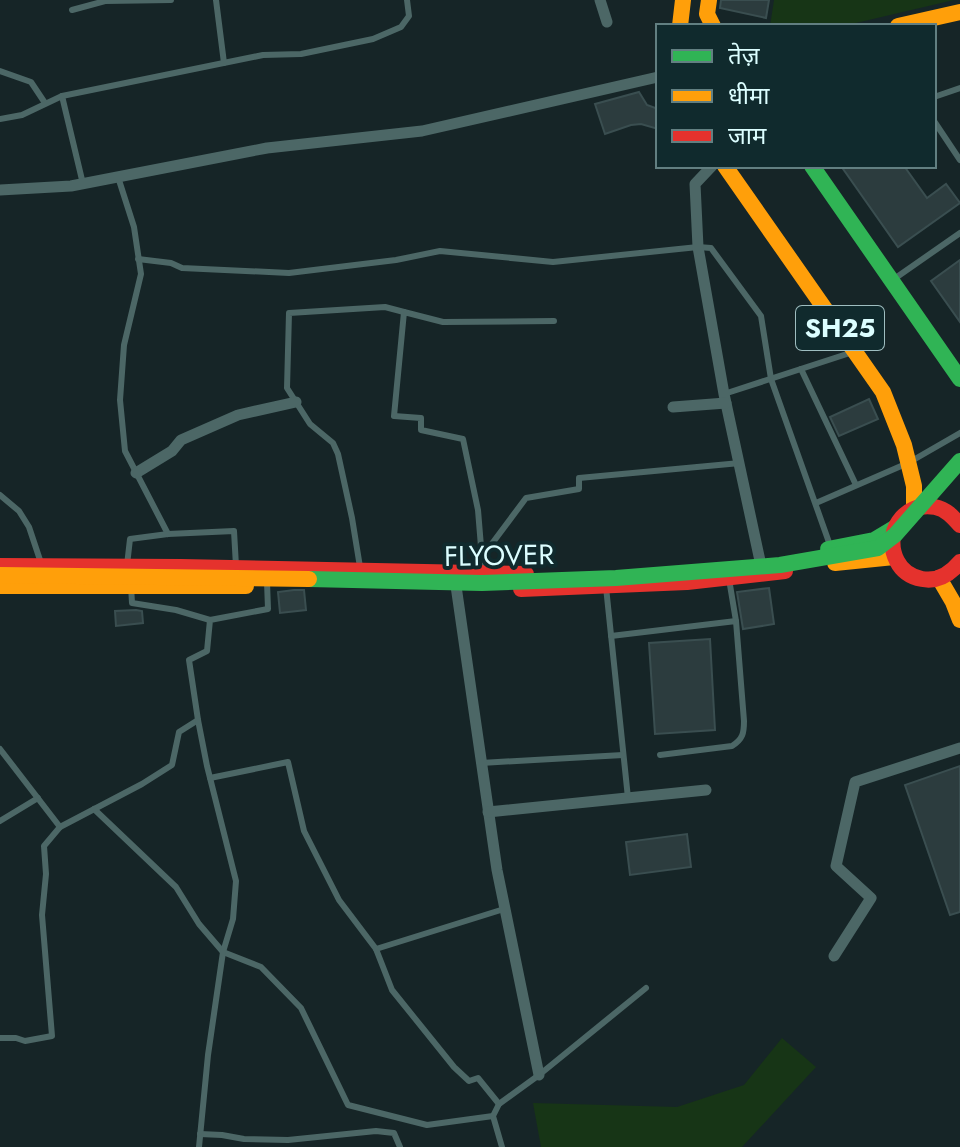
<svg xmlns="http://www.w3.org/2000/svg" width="960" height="1147" viewBox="0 0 960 1147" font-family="Jost,'Noto Sans Devanagari',sans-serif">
<rect width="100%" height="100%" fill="#162527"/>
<g fill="#173516">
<polygon points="774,0 954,0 843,26 770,26"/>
<polygon points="782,1038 816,1067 742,1147 541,1147 533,1103 677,1107 744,1085"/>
</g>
<g fill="#2c3c3e" stroke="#3a4e50" stroke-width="2">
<polygon points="721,0 769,0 766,18 720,8"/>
<polygon points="639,92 647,105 658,109 658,129 641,124 631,125 605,134 595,104"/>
<polygon points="841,166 904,166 927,198 946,184 960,203 898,247"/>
<polygon points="960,260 960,322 931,281"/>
<polygon points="869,399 878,419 839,436 830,417"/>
<polygon points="769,588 774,624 743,629 737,592"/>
<polygon points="294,590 304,590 306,610 280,613 278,592"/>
<polygon points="136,610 142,611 143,623 116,626 115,611"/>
<polygon points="710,639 715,730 655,734 649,643"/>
<polygon points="960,766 960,912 950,915 905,785"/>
<polygon points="687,834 691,867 630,875 626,842"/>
</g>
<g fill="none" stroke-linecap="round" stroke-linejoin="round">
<g stroke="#4c6766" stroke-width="6">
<polyline points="216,0 224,63"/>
<polyline points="72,10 105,1 171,0"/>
<polyline points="0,71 31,82 45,103"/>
<polyline points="62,96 83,184"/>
<polyline points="934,97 960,88"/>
<polyline points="0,119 22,115 62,96 263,55 301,54 373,39 401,27 409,16 407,0"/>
<polyline points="934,121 960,160"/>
<polyline points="118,177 134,227 141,274 124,345 120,400 125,451 168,534"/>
<polyline points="138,259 171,263 182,268 289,273 396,260 440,251 553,262 698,247 711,248 761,316 771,379 831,548"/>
<polyline points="894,279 960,233"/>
<polyline points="801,369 856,485"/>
<polyline points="724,394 850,353"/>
<polyline points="0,495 19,511 29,527 42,566"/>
<polyline points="816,503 908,463 960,433"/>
<polyline points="482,557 526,498 579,489 579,478 740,463"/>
<polyline points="127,565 130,539 168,534 234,531 236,566"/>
<polyline points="360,567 352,518 338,454 333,443 310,424 287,388 289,313 385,307 404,312"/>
<polyline points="483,571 478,510 463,439 421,430 421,418 394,416 404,312 443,322 554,321"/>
<polyline points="729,579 736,621"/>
<polyline points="131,586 132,603 176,610 210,620"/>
<polyline points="606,587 628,798"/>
<path d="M 611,636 L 736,621 L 744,721 C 744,733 743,739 732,746 L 660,755"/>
<polyline points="0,749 60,827"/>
<polyline points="481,763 623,755"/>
<polyline points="210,778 288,762 304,831 339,900 376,949 504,909"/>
<polyline points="94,809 176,887 199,924 223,952 261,967 301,1008 348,1105 427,1125 493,1116"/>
<polyline points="0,821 38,798"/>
<polyline points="376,949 392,990 454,1067 469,1081 478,1078 499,1104"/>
<polyline points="0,1038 16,1038 25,1041 52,1036 42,915 46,874 44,846 60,827 142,784 172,765 179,732 198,720"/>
<polyline points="200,1134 222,1135 244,1139 288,1140 376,1131 394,1133 400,1147"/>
<polyline points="199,1147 208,1055 223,952 233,919 236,881 207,766 198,720 189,660 207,651 210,620 268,609 267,582"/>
<polyline points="502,1147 493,1116 499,1104 539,1075 646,988"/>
</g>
<g stroke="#4c6766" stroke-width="11">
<polyline points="600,0 607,22"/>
<polyline points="712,166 695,184 698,247 724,394 762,570"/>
<polyline points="0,190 71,186 267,148 422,131 658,77"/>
<polyline points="673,407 726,403"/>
<polyline points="136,473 172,451 181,440 238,415 296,402"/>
<polyline points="455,579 497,870 539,1075"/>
<polyline points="488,812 706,790"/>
<polyline points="834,956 871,898 836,866 855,782 960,748"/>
</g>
<g stroke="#30b455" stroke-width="16">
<polyline points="812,166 960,379"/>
<polyline points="828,549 874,540 894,528"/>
</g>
<g stroke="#ff9f0a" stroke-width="16">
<polyline points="709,0 707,14 713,26"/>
<polyline points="680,26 683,0"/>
<polyline points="898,26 960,12"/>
<polyline points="725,166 883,392 904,445 914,486 914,508"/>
<polyline points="835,563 894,557"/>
<polyline points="939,578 953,602 960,620"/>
<polyline points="0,586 246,586"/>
</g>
<g stroke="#e5322d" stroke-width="16">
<path d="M 960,525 C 953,517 946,509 935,507 C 903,501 883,534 897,561 C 902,571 911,577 922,579 C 938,582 950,574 960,562"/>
<polyline points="0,566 181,567 526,574"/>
<polyline points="521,589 687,582 785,571"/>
</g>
<polyline stroke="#30b455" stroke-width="16" points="309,579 482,583 616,578 780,565 878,548 895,535 960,461"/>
<polyline stroke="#ff9f0a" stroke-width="16" points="0,575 309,579"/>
</g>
<g text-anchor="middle" stroke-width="8" stroke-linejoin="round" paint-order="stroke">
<rect fill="#102a2d" stroke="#9fbec0" stroke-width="2" x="796" y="306" width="88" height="44" rx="6"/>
<g font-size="26" font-weight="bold" fill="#dcfeff">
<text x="840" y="337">SH25</text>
</g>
<g font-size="28" fill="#dcfeff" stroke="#102a2d">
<text transform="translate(499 555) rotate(-1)" y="10">FLYOVER</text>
</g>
</g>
<rect x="656" y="24" width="280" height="144" fill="#102a2d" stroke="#627f81" stroke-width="2"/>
<rect x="672" y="50" width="40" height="12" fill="#30b455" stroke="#627f81" stroke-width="2"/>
<text x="728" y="64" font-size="24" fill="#dcfeff">तेज़</text>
<rect x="672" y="90" width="40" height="12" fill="#ff9f0a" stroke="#627f81" stroke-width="2"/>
<text x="728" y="104" font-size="24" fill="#dcfeff">धीमा</text>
<rect x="672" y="130" width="40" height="12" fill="#e5322d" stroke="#627f81" stroke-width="2"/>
<text x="728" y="144" font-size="24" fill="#dcfeff">जाम</text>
</svg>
